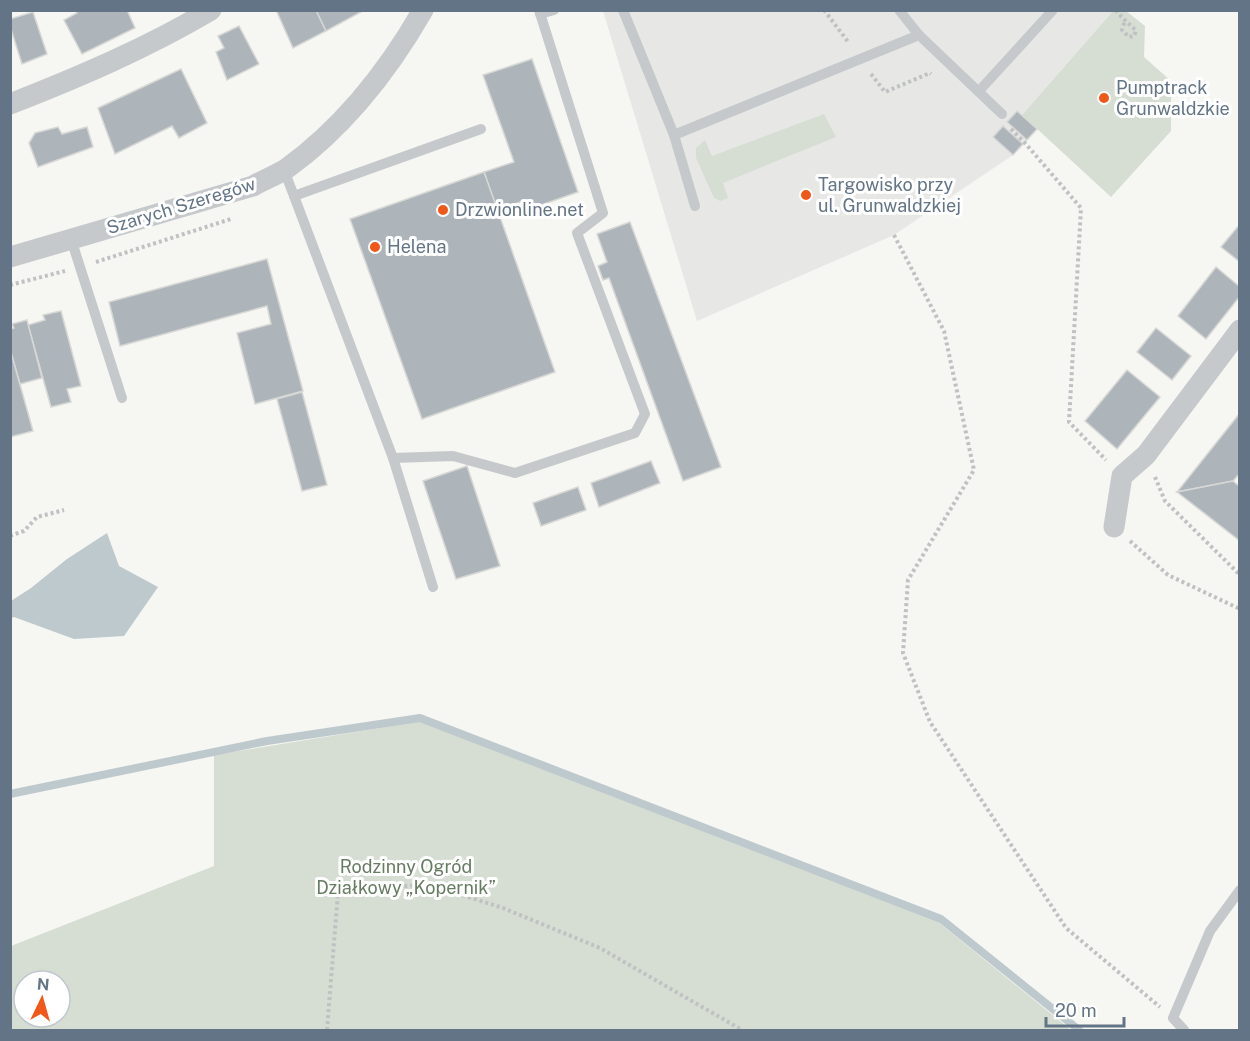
<svg xmlns="http://www.w3.org/2000/svg" width="1250" height="1041" viewBox="0 0 1250 1041" font-family="'Public Sans',sans-serif">
<rect width="100%" height="100%" fill="#f6f6f2"/>
<polygon fill="#e7e8e6" points="603,11 1113,11 1022,115 1037,129 1013,155 894,235 697,321"/>
<g fill="#d6ded3" fill-rule="evenodd">
<polygon points="1113,11 1126,11 1145,26 1144,57 1171,81 1171,131 1111,197 1022,115"/>
<polygon points="824,114 836,137 723,183 728,198 720,201 714,198 696,158 696,148 705,140 712,156"/>
<path d="M 423,721 L 937,921 L 1071,1030 L 11,1030 L 11,946 L 214,866 L 214,755 ZM 24,981 L 60,981 L 60,1017 L 24,1017 Z"/>
</g>
<polygon fill="#bec9ce" points="107,533 119,566 158,587 124,636 74,639 14,617 11,618 11,601 31,588 67,559"/>
<g fill="none" stroke-linecap="round" stroke-linejoin="round">
<polyline stroke="#bec9ce" stroke-width="8" points="10,794 267,741 420,718 941,919 1079,1030"/>
</g>
<g fill="#adb5bb" stroke="#d7d8d5" stroke-width="1.5">
<polygon points="75,10 127,10 135,28 82,54 64,20 77,13"/>
<polygon points="280,10 316,10 326,31 293,48 277,12"/>
<polygon points="316,10 360,10 361,12 326,31"/>
<polygon points="33,12 47,54 22,64 10,26 10,19"/>
<polygon points="239,26 259,64 227,80 216,52 224,48 218,36"/>
<polygon points="532,59 578,192 530,209 526,200 497,210 484,172 514,162 483,75"/>
<polygon points="181,69 207,123 179,138 172,126 115,154 98,108"/>
<polygon points="1017,111 1037,129 1027,140 1007,122"/>
<polygon points="1003,126 1023,144 1013,155 993,137"/>
<polygon points="58,127 62,134 87,127 93,147 38,167 29,143 35,133"/>
<polygon points="484,172 555,372 422,419 350,219"/>
<polygon points="630,222 721,467 683,481 609,278 603,280 598,266 607,262 597,234"/>
<polygon points="1240,224 1240,262 1221,247"/>
<polygon points="267,259 303,391 255,404 237,333 271,324 267,306 120,346 109,302"/>
<polygon points="1216,267 1240,287 1240,296 1206,339 1178,316"/>
<polygon points="61,311 81,386 67,389 71,402 51,407 28,325 45,320 43,315"/>
<polygon points="27,320 42,378 20,384 10,349 10,329 14,328 12,324"/>
<polygon points="1156,328 1191,356 1172,380 1137,352"/>
<polygon points="10,349 33,431 10,437"/>
<polygon points="1127,370 1160,397 1117,449 1085,421"/>
<polygon points="302,392 327,485 302,491 277,399"/>
<polygon points="1240,413 1240,473 1233,481 1177,492"/>
<polygon points="651,461 660,483 599,507 591,483"/>
<polygon points="467,466 500,566 456,579 423,481"/>
<polygon points="1233,481 1240,487 1240,541 1177,492"/>
<polygon points="578,487 586,510 541,526 533,503"/>
</g>
<g fill="none" stroke-linecap="round" stroke-linejoin="round">
<g stroke="#bfc1c3" stroke-width="4" stroke-dasharray="3 3" stroke-linecap="butt">
<polyline points="824,10 849,43"/>
<path d="M 1116,10 C 1121,18 1130,24 1136,31 L 1134,36 L 1129,37 L 1122,30 L 1125,20"/>
<polyline points="871,74 885,92 930,73 931,74"/>
<polyline points="1011,129 1025,143 1081,208 1069,422 1106,460"/>
<polyline points="894,235 944,331 974,470 908,580 903,653 930,722 1066,928 1160,1007"/>
<polyline points="96,262 231,219"/>
<polyline points="10,285 65,271"/>
<polyline points="1155,477 1165,501 1240,575"/>
<polyline points="10,536 24,531 37,517 64,510"/>
<polyline points="1130,541 1168,575 1240,609"/>
<polyline points="327,1030 338,893 427,884 503,908 600,948 742,1030"/>
</g>
<g stroke="#c5c9cc" stroke-width="10">
<polyline points="623,10 674,135 919,35"/>
<polyline points="899,10 919,35 1002,114"/>
<polyline points="540,14 554,10"/>
<polyline points="979,91 1053,10"/>
<polyline points="674,135 695,206"/>
<polyline points="284,170 294,196 481,129"/>
<polyline points="294,196 393,458 433,587"/>
<polyline points="71,239 122,398"/>
<polyline points="393,458 453,456 515,473 635,433 645,414 577,233 603,213 539,10"/>
<polyline points="1184,1030 1173,1018 1210,931 1240,890"/>
</g>
<g stroke="#c5c9cc" stroke-width="21">
<path d="M 10,104 C 79,77 147,48 211,10"/>
<path d="M 10,257 L 253,186 C 264,180 276,175 286,169 C 343,128 388,71 423,10"/>
<polyline points="1114,527 1122,476 1146,455 1240,330"/>
</g>
</g>
<g fill="#f05718" stroke="#fff" stroke-width="2">
<circle cx="1104" cy="98" r="6"/>
<circle cx="806" cy="195" r="6"/>
<circle cx="443" cy="210" r="6"/>
<circle cx="375" cy="247" r="6"/>
</g>
<g text-anchor="middle" stroke-width="6" stroke-linejoin="round" paint-order="stroke">
<g font-size="18" fill="#637486" stroke="#fff" text-anchor="start">
<text x="1116" y="94">Pumptrack<tspan x="1116" dy="21">Grunwaldzkie</tspan></text>
<text x="818" y="191">Targowisko przy<tspan x="818" dy="21">ul. Grunwaldzkiej</tspan></text>
<text x="455" y="216">Drzwionline.net</text>
<text x="387" y="253">Helena</text>
</g>
<g font-size="18" fill="#637486" stroke="#fff">
<text transform="translate(181 206) rotate(-17)" y="6">Szarych Szeregów</text>
</g>
<g font-size="18" fill="#667c62" stroke="#fff">
<text x="406" y="873">Rodzinny Ogród<tspan x="406" dy="21">Działkowy „Kopernik”</tspan></text>
</g>
</g>
<rect width="1250" height="1041" fill="none" stroke="#637486" stroke-width="24"/>
<g transform="translate(42 999) rotate(5)"><circle r="28" fill="#ffffff" stroke="#c1c7cf" stroke-width="1.5"/>
<path d="M0-4.5L10 22L0 15L-10 22Z" fill="#f05718"/>
<text y="-9" font-size="16" font-weight="bold" text-anchor="middle" fill="#637486">N</text>
</g>
<path d="M1046 1017v9h78v-9" fill="none" stroke="#637486" stroke-width="3"/>
<text x="1055" y="1017" font-size="18" fill="#637486" stroke="#ffffff" stroke-width="4.5" paint-order="stroke">20 m</text>
</svg>
